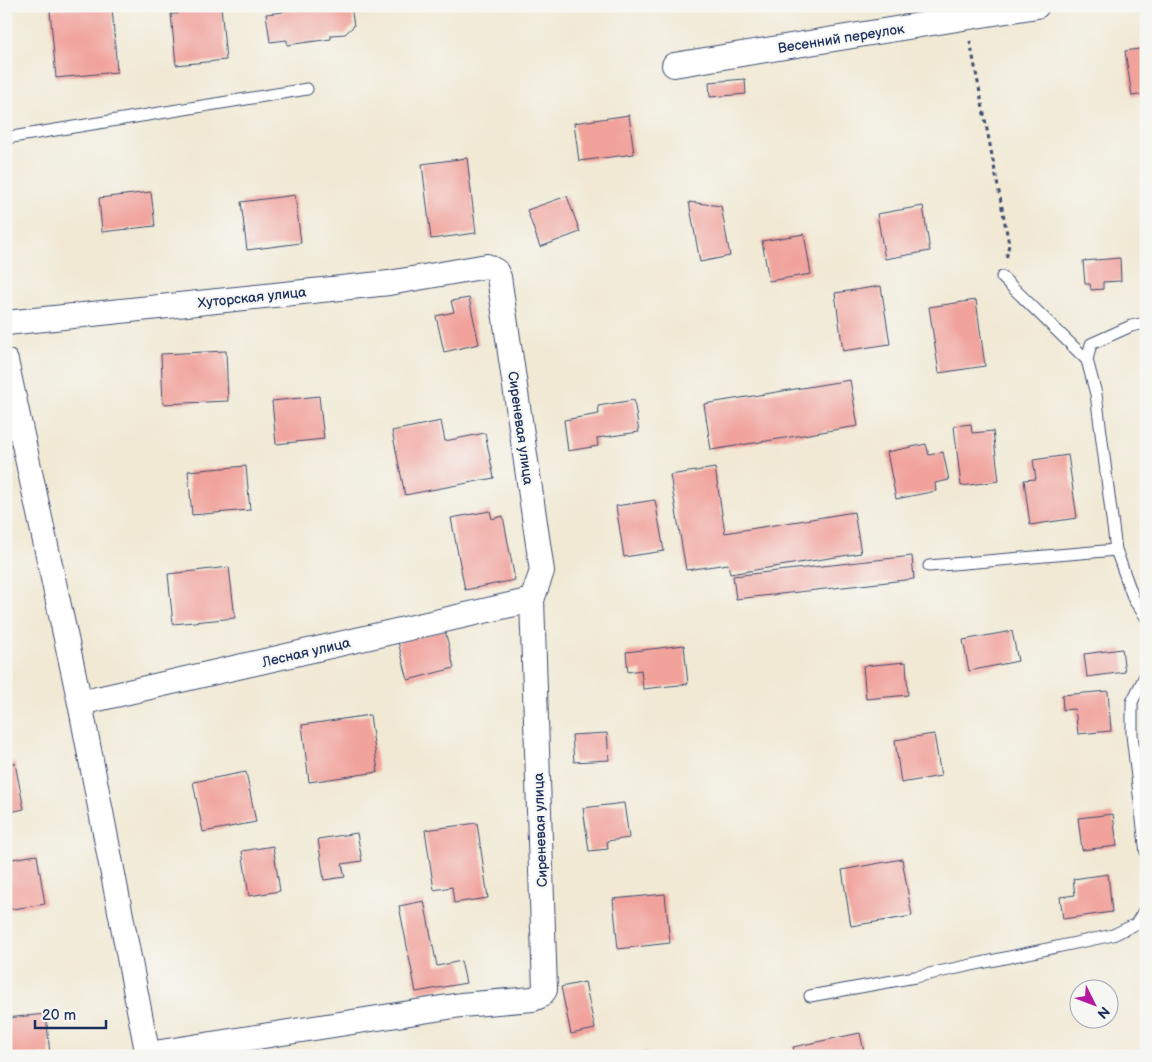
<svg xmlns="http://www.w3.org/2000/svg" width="1152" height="1062" viewBox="0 0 1152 1062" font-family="'Balsamiq Sans',sans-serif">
<rect width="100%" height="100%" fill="#f6f6f2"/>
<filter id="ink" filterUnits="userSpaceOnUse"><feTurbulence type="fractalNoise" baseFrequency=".02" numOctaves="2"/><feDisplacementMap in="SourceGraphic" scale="10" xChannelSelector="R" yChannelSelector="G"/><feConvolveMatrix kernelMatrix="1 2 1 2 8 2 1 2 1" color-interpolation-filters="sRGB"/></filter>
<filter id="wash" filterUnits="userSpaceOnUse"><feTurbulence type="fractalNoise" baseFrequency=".0096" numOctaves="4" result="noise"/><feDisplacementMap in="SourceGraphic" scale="20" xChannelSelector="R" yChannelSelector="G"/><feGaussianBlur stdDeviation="1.12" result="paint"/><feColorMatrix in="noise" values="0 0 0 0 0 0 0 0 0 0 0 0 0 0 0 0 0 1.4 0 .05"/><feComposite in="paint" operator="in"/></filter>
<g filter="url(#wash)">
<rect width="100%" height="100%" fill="#f1e9d4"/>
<g id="blocks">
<g fill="#f1a29b">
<polygon points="88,6 112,6 117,72 56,78 50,10"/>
<polygon points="178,6 221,6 226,60 176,65 171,14 178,14"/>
<polygon points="283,6 351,6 354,26 345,34 331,35 331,39 287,45 287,40 270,42 266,14 283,12"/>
<polygon points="1146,48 1146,94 1132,96 1125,51"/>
<polygon points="745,79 746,94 710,97 709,82"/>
<polygon points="629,115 634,154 579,161 574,123"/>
<polygon points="467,158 476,233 431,239 422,164"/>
<polygon points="151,192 155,226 102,232 99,198"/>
<polygon points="295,195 301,243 247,250 241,202"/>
<polygon points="567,196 580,232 540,247 527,210"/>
<polygon points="689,202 721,206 730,256 700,262"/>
<polygon points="923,206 930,251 885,259 877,214"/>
<polygon points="804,234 811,274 769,281 762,241"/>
<polygon points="1120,258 1121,281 1103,282 1103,289 1091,290 1090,284 1085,284 1083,261"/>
<polygon points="881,286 890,344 843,351 835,293"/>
<polygon points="469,298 479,344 444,352 436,316 454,312 451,301"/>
<polygon points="976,300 985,366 939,373 929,307"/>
<polygon points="226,351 228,401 163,404 161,354"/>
<polygon points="850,380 858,426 711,450 704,404"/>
<polygon points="319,396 324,439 276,444 272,401"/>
<polygon points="634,400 639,432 597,438 598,446 568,451 564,420 599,414 598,406"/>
<polygon points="441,421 445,441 485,433 494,478 405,495 392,431"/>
<polygon points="971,424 972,433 993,431 999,481 961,486 954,426"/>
<polygon points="926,444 929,455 943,452 949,480 935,483 936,491 896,499 887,452"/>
<polygon points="1068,455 1077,518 1030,525 1024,480 1036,479 1033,460"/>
<polygon points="246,466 250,510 192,515 188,471"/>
<polygon points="715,468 725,533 854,512 861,553 730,574 728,564 686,570 670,475"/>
<polygon points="655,500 664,551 624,557 616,506"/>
<polygon points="490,511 492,519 503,516 515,580 465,590 451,518"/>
<polygon points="912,556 914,579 736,599 733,576"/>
<polygon points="229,567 235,618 173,624 168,574"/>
<polygon points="445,630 454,668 408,680 398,642"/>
<polygon points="1012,631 1018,661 969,671 963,640"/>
<polygon points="684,645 688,684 643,689 641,670 628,672 626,652"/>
<polygon points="1122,649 1125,672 1087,677 1084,654"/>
<polygon points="906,662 908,695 866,699 863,666"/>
<polygon points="1108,691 1111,731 1078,734 1075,709 1063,710 1062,695"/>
<polygon points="370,715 378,772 309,782 302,725"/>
<polygon points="607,733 609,760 574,762 572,735"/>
<polygon points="934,734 941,776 901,783 895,740"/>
<polygon points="15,763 24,809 6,813 6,764"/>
<polygon points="246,772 256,822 203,832 193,782"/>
<polygon points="624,803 629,838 607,841 608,849 589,851 583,808"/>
<polygon points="1113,814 1117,846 1082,850 1078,818"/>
<polygon points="477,823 488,898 454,903 452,887 434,890 425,830"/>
<polygon points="357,833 362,861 342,864 345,877 324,880 318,839"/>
<polygon points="273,846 280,891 249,896 242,851"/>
<polygon points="37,855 45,904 6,910 6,860"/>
<polygon points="902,859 912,916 851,926 842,870"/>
<polygon points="1108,874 1112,912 1063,919 1060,897 1075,895 1073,879"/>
<polygon points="665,894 670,943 618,949 613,899"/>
<polygon points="424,901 437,966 461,961 466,983 416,992 399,906"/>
<polygon points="585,982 595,1029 571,1034 561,987"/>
<polygon points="46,1014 50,1055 6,1056 6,1018"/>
<polygon points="860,1033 865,1056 795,1056 793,1047"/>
<polygon points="646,1051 647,1056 630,1056 629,1055"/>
</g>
</g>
</g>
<g filter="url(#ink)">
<use href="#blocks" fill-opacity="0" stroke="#3b4b70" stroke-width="1"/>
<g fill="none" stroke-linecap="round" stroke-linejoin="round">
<defs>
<g id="lane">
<polyline points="6,138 307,89"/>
<polyline points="1002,277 1087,360 1096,394 1116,550 1134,600 1146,617"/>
<polyline points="1087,360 1091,344 1131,326 1146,323"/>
<polyline points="929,566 1116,550"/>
<polyline points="1146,674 1132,702 1132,735 1146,853"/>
<polyline points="810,996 915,977 1113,935 1136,924 1146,907"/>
</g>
<g id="street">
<polyline points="674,65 1037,6"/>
<polyline points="6,323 389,283 487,266 496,271 499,277 542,571 532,600 545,990 540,996 533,999 461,1005 148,1054"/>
<polyline points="6,361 80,703 148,1056"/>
<polyline points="80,703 532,600"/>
</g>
</defs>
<use href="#lane" stroke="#3b4b70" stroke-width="13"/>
<use href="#street" stroke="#3b4b70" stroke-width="26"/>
<polyline stroke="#3b4b70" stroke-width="3" stroke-dasharray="4 4" stroke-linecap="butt" points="970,41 1009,244 1006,260"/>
<use href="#lane" stroke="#fff" stroke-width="11"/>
<use href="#street" stroke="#fff" stroke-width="24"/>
</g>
</g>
<g text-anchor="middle" stroke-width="4.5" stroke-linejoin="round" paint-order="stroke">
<g font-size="14" fill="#1b2f5e" stroke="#f6f6f2">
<text transform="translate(841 38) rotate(-9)" y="5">Весенний переулок</text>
<text transform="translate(252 297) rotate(-6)" y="5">Хуторская улица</text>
<text transform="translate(521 428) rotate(82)" y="5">Сиреневая улица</text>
<text transform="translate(306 652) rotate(-13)" y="5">Лесная улица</text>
<text transform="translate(540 830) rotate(-92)" y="5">Сиреневая улица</text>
</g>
</g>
<rect width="1152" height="1062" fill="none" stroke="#f6f6f2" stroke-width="25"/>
<g transform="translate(1094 1004) rotate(132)"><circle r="24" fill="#f6f6f2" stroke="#9ea6b7"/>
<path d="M0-4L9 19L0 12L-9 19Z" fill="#b5179e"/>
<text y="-8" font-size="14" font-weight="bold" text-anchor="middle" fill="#1b2f5e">N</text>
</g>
<path d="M35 1020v8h71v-8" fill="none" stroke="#1b2f5e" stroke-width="2.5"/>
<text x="42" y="1020" font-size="15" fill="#1b2f5e" stroke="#f6f6f2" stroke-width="4" paint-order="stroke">20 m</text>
</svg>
